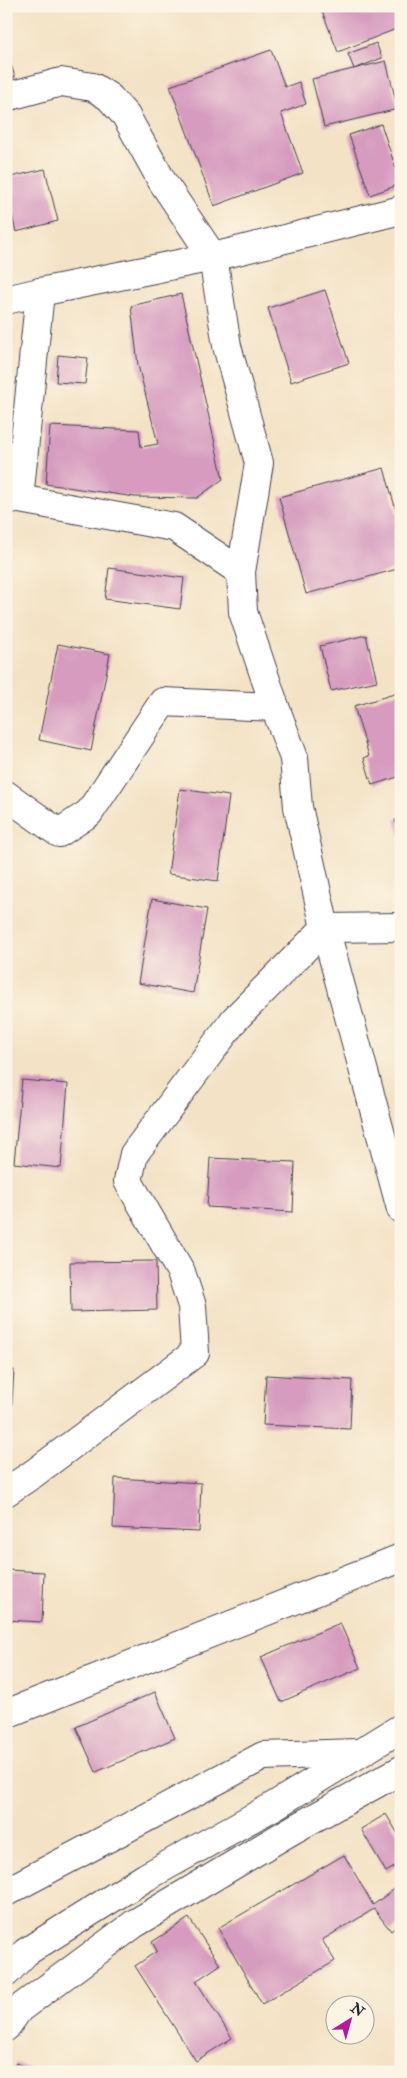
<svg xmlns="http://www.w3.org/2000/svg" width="407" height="2078" viewBox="0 0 407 2078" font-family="'IM FELL Double Pica',serif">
<rect width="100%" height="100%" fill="#fcf5e5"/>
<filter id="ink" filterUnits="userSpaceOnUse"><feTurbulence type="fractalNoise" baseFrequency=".02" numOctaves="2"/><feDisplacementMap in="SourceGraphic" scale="10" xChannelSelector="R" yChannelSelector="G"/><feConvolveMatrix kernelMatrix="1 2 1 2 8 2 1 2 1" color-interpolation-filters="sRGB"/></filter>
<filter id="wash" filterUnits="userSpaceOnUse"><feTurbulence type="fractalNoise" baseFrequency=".0096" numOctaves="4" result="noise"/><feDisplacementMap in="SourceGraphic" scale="20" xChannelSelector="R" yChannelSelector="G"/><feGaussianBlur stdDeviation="1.12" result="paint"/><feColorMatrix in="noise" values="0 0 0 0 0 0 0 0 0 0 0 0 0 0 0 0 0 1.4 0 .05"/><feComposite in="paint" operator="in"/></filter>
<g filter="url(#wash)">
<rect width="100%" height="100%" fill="#f3e2c5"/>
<g id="blocks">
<g fill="#d69bbf">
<polygon points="320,6 399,6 401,27 338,52"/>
<polygon points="376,43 382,58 354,69 348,54"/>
<polygon points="6,49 15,77 6,80"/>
<polygon points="271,50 285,87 299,82 306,104 281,113 303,173 214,206 170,86"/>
<polygon points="386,61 398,109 324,127 312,79"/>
<polygon points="381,124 401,184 370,195 349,135"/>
<polygon points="45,169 58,221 16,232 6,191 6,178"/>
<polygon points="325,290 349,363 291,382 268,308"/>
<polygon points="181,294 223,479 197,498 135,497 46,484 50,426 139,430 141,447 158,444 138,365 131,306"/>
<polygon points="58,355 88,358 85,384 56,382"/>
<polygon points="384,468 397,514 401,513 401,568 306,594 279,497"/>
<polygon points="109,568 184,578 180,609 105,599"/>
<polygon points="366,635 377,681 331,691 320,646"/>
<polygon points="58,644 110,654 91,751 39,740"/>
<polygon points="401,692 401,776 372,785 364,758 369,756 354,706"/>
<polygon points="180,789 229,796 218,881 168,874"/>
<polygon points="401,818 401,836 400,836 395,820"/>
<polygon points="152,899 207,909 193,993 138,983"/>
<polygon points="22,1080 68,1084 61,1168 14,1163"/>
<polygon points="210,1158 295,1162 293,1212 207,1207"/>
<polygon points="156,1261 157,1310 71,1312 70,1262"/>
<polygon points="6,1370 14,1370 11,1420 6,1419"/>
<polygon points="266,1375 352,1380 350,1429 263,1425"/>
<polygon points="115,1478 201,1483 199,1532 113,1528"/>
<polygon points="6,1570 44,1572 42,1622 6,1620"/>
<polygon points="340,1623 360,1668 281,1702 261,1657"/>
<polygon points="155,1692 175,1738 96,1772 76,1727"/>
<polygon points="386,1814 401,1839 401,1863 386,1872 361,1829"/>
<polygon points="344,1855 373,1905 401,1884 401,1923 391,1931 374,1909 322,1940 335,1961 262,2004 218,1928"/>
<polygon points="189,1918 220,1965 196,1981 232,2038 196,2061 135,1966 157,1951 152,1942"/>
<polygon points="16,2063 38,2072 12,2072"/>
</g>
</g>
</g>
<g filter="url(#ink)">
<use href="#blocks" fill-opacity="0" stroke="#413f50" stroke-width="1"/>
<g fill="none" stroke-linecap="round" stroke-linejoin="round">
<defs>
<g id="street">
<polyline points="6,97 61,82 93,87 109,97 126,116 162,181 213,257 227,346 259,463 241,572 243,612 275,707 294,758 298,807 325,928 401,1209"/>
<polyline points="40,292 213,257 401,210"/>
<polyline points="6,300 40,292 19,499 174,527 241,572"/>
<polyline points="6,795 59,833 89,813 163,702 275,707"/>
<polyline points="6,1492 33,1474 195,1353 192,1306 181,1272 128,1181 134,1154 235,1019 325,928 401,927"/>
<polyline points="6,1714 401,1558"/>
<polyline points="6,1892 263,1756 358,1753"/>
</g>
<g id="secondary">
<polyline points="6,1973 26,1952 146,1877 272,1807 401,1728"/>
<polyline points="6,2027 19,2009 134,1924 294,1829 401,1770"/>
</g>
</defs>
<use href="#street" stroke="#413f50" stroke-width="30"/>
<use href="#secondary" stroke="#413f50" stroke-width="30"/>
<use href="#street" stroke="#fff" stroke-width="28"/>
<use href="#secondary" stroke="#fff" stroke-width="28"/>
</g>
</g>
<rect width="407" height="2078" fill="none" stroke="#fcf5e5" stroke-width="25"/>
<g transform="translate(350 2020) rotate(37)"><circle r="24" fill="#fcf5e5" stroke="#a5a1a1"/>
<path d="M0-4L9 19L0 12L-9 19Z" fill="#b5179e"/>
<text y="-8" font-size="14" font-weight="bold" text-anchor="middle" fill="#22223b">N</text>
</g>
</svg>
